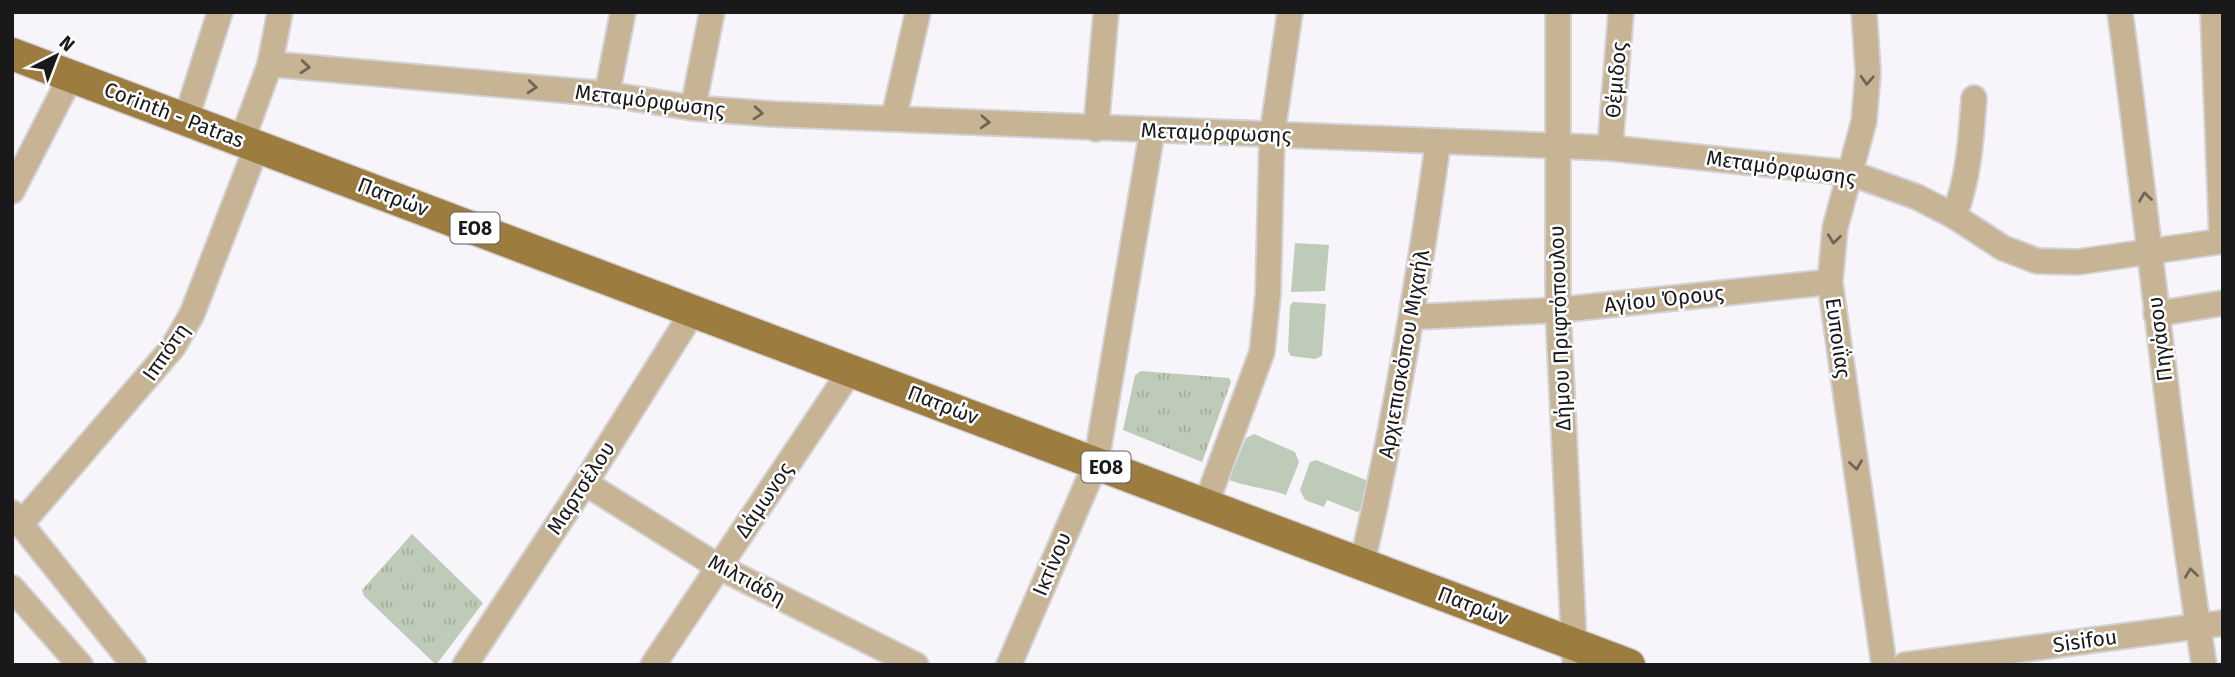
<svg xmlns="http://www.w3.org/2000/svg" width="2235" height="677" viewBox="0 0 2235 677" font-family="'Fira Sans',sans-serif">
<defs>
<pattern id="park-tufts" width="24" height="20" patternUnits="userSpaceOnUse" patternTransform="scale(1.75)"><rect width="24" height="20" fill="#becbb8"/><path d="M3 7l-1-3M5 7V3M7 7l1-3M15 17l-1-3M17 17v-4M19 17l1-3" fill="none" stroke="#a3ae9e"/></pattern>
</defs>
<rect width="100%" height="100%" fill="#f7f5fa"/>
<g fill="#becbb8">
<polygon points="1295,243 1329,245 1325,291 1291,292"/>
<polygon points="1293,302 1326,304 1322,356 1315,359 1291,356 1288,351 1290,306"/>
<path d="M 1254,434 L 1295,452 L 1299,462 L 1286,495 C 1266,488 1248,487 1229,480 L 1246,438 Z"/>
<polygon points="1316,460 1366,480 1370,486 1364,509 1357,512 1327,500 1324,507 1305,500 1300,490 1310,462"/>
</g>
<g fill="url(#park-tufts)">
<polygon points="1141,371 1229,378 1231,382 1202,462 1123,430 1135,375"/>
<polygon points="412,534 483,603 436,665 364,596 362,590"/>
</g>
<g fill="none" stroke-linecap="round" stroke-linejoin="round">
<defs>
<g id="minor">
<polyline points="1558,12 1558,310 1575,665"/>
<polyline points="1864,12 1868,72 1864,121 1835,228 1830,282 1884,665"/>
<path d="M 2120,12 C 2149,230 2170,448 2204,665"/>
<polyline points="2213,12 2222,241"/>
<polyline points="270,64 280,12"/>
<polyline points="607,94 623,12"/>
<polyline points="693,108 712,12"/>
<polyline points="894,117 918,12"/>
<polyline points="186,119 220,12"/>
<polyline points="1096,129 1106,12"/>
<polyline points="242,140 270,64 607,94 693,108 772,114 1610,148 1850,173 1917,197 1954,216 2003,248 2037,261 2078,262 2223,241"/>
<polyline points="1610,148 1621,12"/>
<polyline points="12,191 71,76"/>
<path d="M 1954,216 C 1969,177 1971,139 1974,98"/>
<polyline points="2156,314 2223,303"/>
<polyline points="1413,317 1558,310 1830,282"/>
<polyline points="585,483 719,567 916,665"/>
<polyline points="1206,504 1262,352 1268,294 1272,135 1290,12"/>
<polyline points="12,513 134,665"/>
<polyline points="21,524 173,347 192,314 257,146"/>
<path d="M 1362,563 C 1395,424 1418,284 1438,143"/>
<polyline points="12,588 80,665"/>
<polyline points="465,665 585,483 694,310"/>
<polyline points="653,665 851,370"/>
<polyline points="1009,665 1096,463 1152,132"/>
<polyline points="1905,665 2223,623"/>
</g>
<polyline id="major" points="12,54 1629,665"/>
</defs>
<use href="#minor" stroke="#d3d2d6" stroke-width="28"/>
<use href="#major" stroke="#d3d2d6" stroke-width="35"/>
<use href="#minor" stroke="#c6b495" stroke-width="24"/>
<use href="#major" stroke="#9d7c40" stroke-width="32"/>
</g>
<defs><path id="oneway-chevron" d="M-2-3.5L2.5 0L-2 3.5" fill="none" stroke-width="1.6" stroke-linecap="round" stroke-linejoin="round" transform="scale(1.75)"/></defs>
<g stroke="#706658">
<use href="#oneway-chevron" transform="translate(305 67) rotate(5)"/>
<use href="#oneway-chevron" transform="translate(1867 80) rotate(93)"/>
<use href="#oneway-chevron" transform="translate(532 87) rotate(5)"/>
<use href="#oneway-chevron" transform="translate(758 113) rotate(4)"/>
<use href="#oneway-chevron" transform="translate(985 122) rotate(3)"/>
<use href="#oneway-chevron" transform="translate(2145 197) rotate(-98)"/>
<use href="#oneway-chevron" transform="translate(1834 239) rotate(97)"/>
<use href="#oneway-chevron" transform="translate(1856 465) rotate(82)"/>
<use href="#oneway-chevron" transform="translate(2191 573) rotate(-98)"/>
</g>
<g text-anchor="middle" stroke-width="5" stroke-linejoin="round" paint-order="stroke">
<g fill="#fff" stroke="#5e5d5f" stroke-width="2">
<rect x="450.5" y="212.5" width="49" height="31" rx="5"/>
<rect x="1081.5" y="451.5" width="49" height="31" rx="5"/>
</g>
<g font-size="19" font-weight="bold" fill="#19181a">
<text x="475" y="235">ΕΟ8</text>
<text x="1106" y="474">ΕΟ8</text>
</g>
<g font-size="21" fill="#19181a" stroke="#fff">
<text transform="translate(1616 80) rotate(-85)" y="7">Θέμιδος</text>
<text transform="translate(650 101) rotate(7)" y="7">Μεταμόρφωσης</text>
<text transform="translate(174 115) rotate(21)" y="7">Corinth - Patras</text>
<text transform="translate(1216 133) rotate(2)" y="7">Μεταμόρφωσης</text>
<text transform="translate(1781 168) rotate(8)" y="7">Μεταμόρφωσης</text>
<text transform="translate(393 197) rotate(21)" y="7">Πατρών</text>
<text transform="translate(1664 299) rotate(-6)" y="7">Αγίου Όρους</text>
<text transform="translate(1560 328) rotate(-92)" y="7">Δήμου Πριφτόπουλου</text>
<text transform="translate(1838 338) rotate(82)" y="7">Ευποιΐας</text>
<text transform="translate(2160 339) rotate(-97)" y="7">Πηγάσου</text>
<text transform="translate(166 352) rotate(-55)" y="7">Ιππότη</text>
<text transform="translate(1404 354) rotate(-80)" y="7">Αρχιεπισκόπου Μιχαήλ</text>
<text transform="translate(943 405) rotate(21)" y="7">Πατρών</text>
<text transform="translate(581 488) rotate(-57)" y="7">Μαρτσέλου</text>
<text transform="translate(764 500) rotate(-56)" y="7">Δάμωνος</text>
<text transform="translate(1052 564) rotate(-67)" y="7">Ικτίνου</text>
<text transform="translate(747 580) rotate(28)" y="7">Μιλτιάδη</text>
<text transform="translate(1473 606) rotate(21)" y="7">Πατρών</text>
<text transform="translate(2085 641) rotate(-8)" y="7">Sisifou</text>
</g>
</g>
<rect width="2235" height="677" fill="none" stroke="#19181a" stroke-width="28"/>
<g transform="translate(56 56) rotate(42)" stroke="#ffffff" stroke-width="5" paint-order="stroke">
<path d="M0-5L12 26L0 18L-12 26Z" fill="#19181a"/>
<text y="-10" font-size="19" font-weight="bold" text-anchor="middle" fill="#19181a">N</text>
</g>
</svg>
